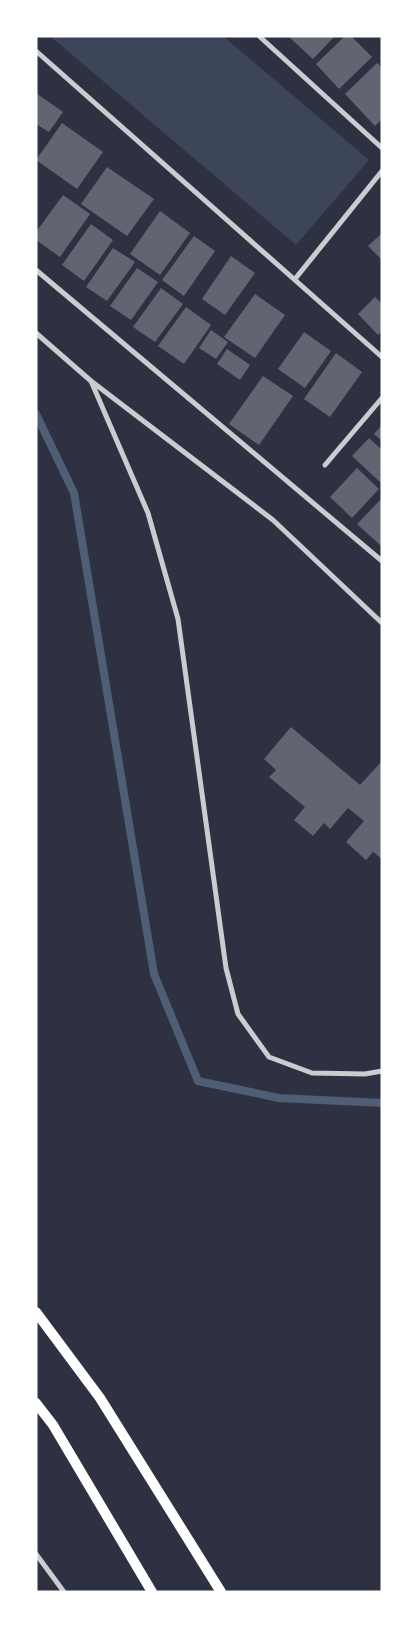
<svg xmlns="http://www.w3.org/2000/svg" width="418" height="1628" viewBox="0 0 418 1628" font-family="'Noto Serif',serif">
<rect width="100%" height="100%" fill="#2d3142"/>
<polygon fill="#3c4559" points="50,36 223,36 369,160 296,245"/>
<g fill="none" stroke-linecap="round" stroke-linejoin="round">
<polyline stroke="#4f5d75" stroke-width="8" points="36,414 74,493 154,974 198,1081 279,1098 382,1103"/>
</g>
<g fill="#626471">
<polygon points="288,36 335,36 313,59"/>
<polygon points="345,36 351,36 372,57 339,89 316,64"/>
<polygon points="377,63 382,68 382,119 375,126 345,94"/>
<polygon points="36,93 63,112 49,132 36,124"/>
<polygon points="62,123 103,152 77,189 36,160"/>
<polygon points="107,167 154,199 127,236 81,204"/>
<polygon points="63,195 90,214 60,257 36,240 36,232"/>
<polygon points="160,211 190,233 160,275 130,254"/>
<polygon points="91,224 113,240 84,281 62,265"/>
<polygon points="382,233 382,260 368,246"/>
<polygon points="194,236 215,251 184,296 162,280"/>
<polygon points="113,248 135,262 107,301 86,287"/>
<polygon points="231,256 255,273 225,315 202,299"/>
<polygon points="137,268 158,282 131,320 110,306"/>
<polygon points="161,288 183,304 155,342 133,327"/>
<polygon points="255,294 285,315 255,358 224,337"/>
<polygon points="375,297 382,304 382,331 378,335 358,314"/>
<polygon points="186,307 211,325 184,364 158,346"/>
<polygon points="211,330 228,342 216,359 199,348"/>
<polygon points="304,332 331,351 305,388 278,369"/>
<polygon points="227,349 250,365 240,380 217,364"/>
<polygon points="336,353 362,372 330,417 304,399"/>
<polygon points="263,376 293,396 259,445 229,424"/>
<polygon points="382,425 382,441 374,434"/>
<polygon points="369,438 382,450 382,484 352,456"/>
<polygon points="357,468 379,489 352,518 330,497"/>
<polygon points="382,498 382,545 381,546 357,524"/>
<polygon points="291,727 360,785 382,761 382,859 373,852 366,860 346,842 364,821 348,808 330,829 324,823 313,836 294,820 305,807 269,777 276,770 264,759"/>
</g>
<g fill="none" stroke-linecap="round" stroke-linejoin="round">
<g stroke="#caccd0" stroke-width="5">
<polyline points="259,36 382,148"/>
<polyline points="36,51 382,357"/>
<polyline points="36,270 382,561"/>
<polyline points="295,279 382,171"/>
<polyline points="36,333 91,381 273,520 382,623"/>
<polyline points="91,381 148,513 178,619 226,968 238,1014 269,1057 312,1073 365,1074 382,1071"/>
<polyline points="325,465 382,398"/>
<polyline points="36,1554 64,1592"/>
</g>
<g stroke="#fff" stroke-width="10">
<polyline points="36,1312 100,1398 221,1592"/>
<polyline points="36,1403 53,1425 152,1592"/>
</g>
</g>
<rect width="418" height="1628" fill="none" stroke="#ffffff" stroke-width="75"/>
</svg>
